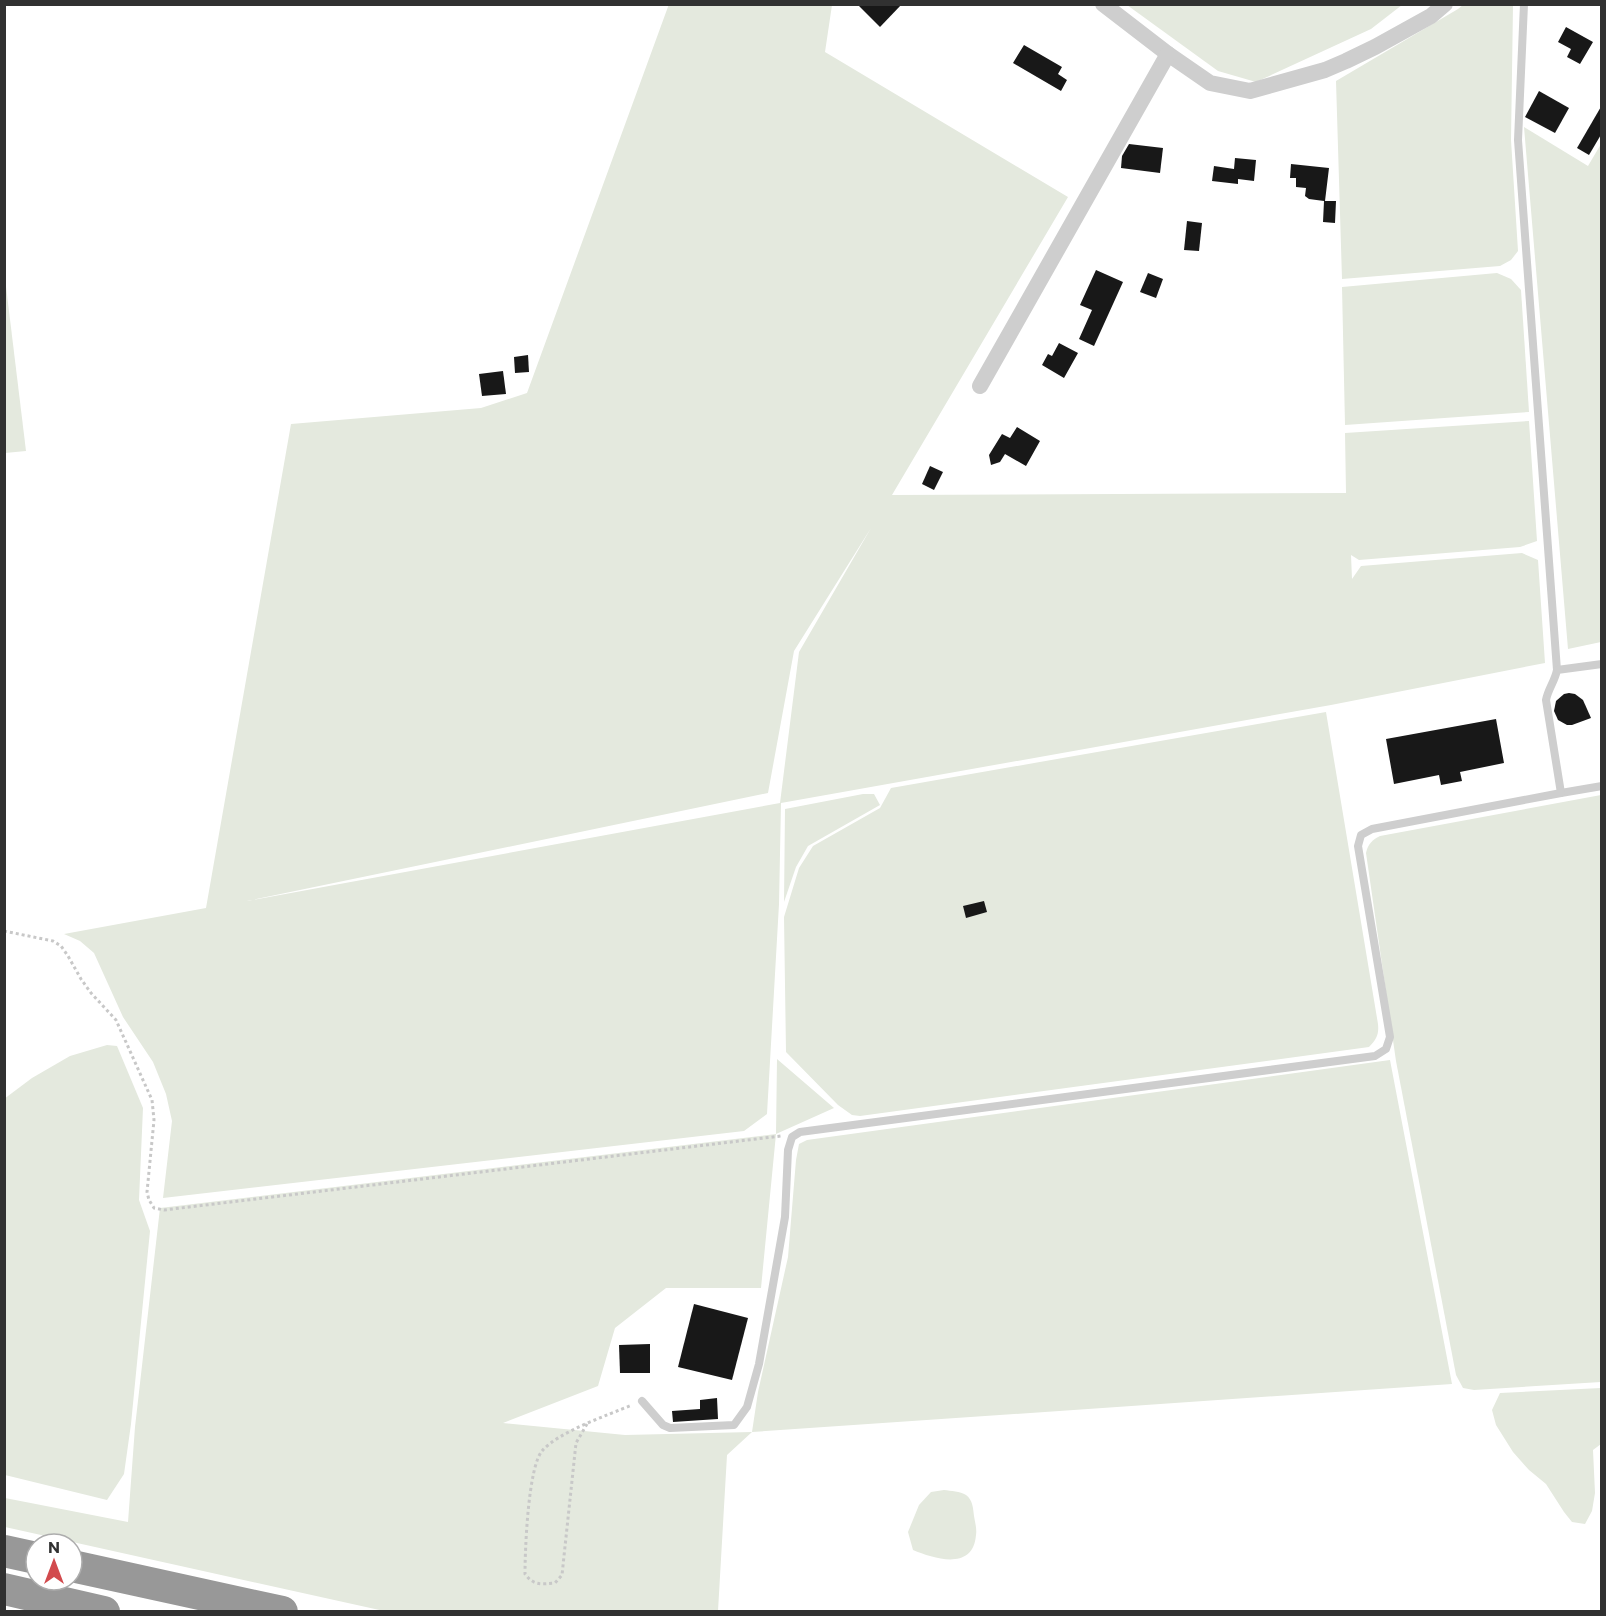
<svg xmlns="http://www.w3.org/2000/svg" width="1606" height="1616" viewBox="0 0 1606 1616" font-family="Commissioner,sans-serif">
<rect width="100%" height="100%" fill="#fff"/>
<g fill="#e4e9de" fill-rule="evenodd">
<path d="M 669,4 L 832,5 L 825,52 L 1068,197 L 892,495 L 1346,493 L 1345,433 L 1529,421 L 1537,541 L 1520,547 L 1359,560 L 1351,555 L 1352,579 L 1361,566 L 1522,553 L 1538,560 L 1545,663 L 1331,705 L 781,803 L 779,904 L 767,1114 L 744,1131 L 163,1198 L 172,1121 L 166,1094 L 153,1062 L 123,1017 L 94,953 L 80,941 L 64,934 L 206,908 L 291,424 L 481,408 L 527,393 ZM 871,528 L 799,652 L 780,803 L 247,901 L 768,793 L 794,651 Z"/>
<polygon points="1127,5 1402,5 1371,29 1256,82 1218,71"/>
<polygon points="1463,5 1513,5 1511,140 1518,251 1511,260 1500,266 1342,279 1336,81 1458,9"/>
<polygon points="1524,127 1588,166 1601,144 1601,642 1568,649"/>
<polygon points="4,270 26,451 5,453 4,453"/>
<polygon points="1497,273 1511,279 1521,290 1529,412 1345,425 1342,287"/>
<path d="M 1326,712 L 1378,1024 C 1379,1034 1377,1039 1369,1047 L 860,1116 L 852,1115 L 838,1105 L 786,1052 L 784,917 L 799,868 L 813,846 L 880,808 L 891,788 Z"/>
<polygon points="863,794 874,794 880,805 808,846 796,867 784,902 785,809"/>
<path d="M 1601,795 L 1601,1382 L 1474,1390 L 1463,1388 L 1456,1375 L 1396,1061 L 1366,853 C 1368,844 1372,840 1380,836 Z"/>
<polygon points="107,1045 117,1046 143,1108 139,1200 150,1231 131,1424 124,1474 107,1500 5,1475 4,1099 32,1078 70,1056"/>
<polygon points="777,1059 834,1108 776,1134 761,1288 666,1288 615,1328 598,1386 503,1423 625,1435 752,1432 758,1392 788,1257 796,1160 799,1144 807,1140 1390,1060 1452,1384 752,1432 727,1455 718,1611 384,1611 5,1527 5,1498 128,1522 135,1427 160,1208 776,1134"/>
<polygon points="1601,1388 1601,1444 1593,1450 1595,1493 1592,1511 1585,1524 1572,1522 1564,1512 1546,1484 1529,1470 1513,1452 1496,1425 1492,1410 1500,1393"/>
<path d="M 944,1490 C 951,1491 960,1491 966,1495 C 973,1500 973,1509 974,1516 C 975,1522 977,1529 976,1535 C 973,1571 935,1559 913,1550 L 908,1532 L 919,1505 L 931,1492 Z"/>
</g>
<g fill="#181818">
<polygon points="857,4 902,4 880,27"/>
<polygon points="1566,27 1593,42 1580,64 1567,57 1571,49 1558,42"/>
<polygon points="1024,45 1062,67 1058,74 1067,80 1061,91 1013,63"/>
<polygon points="1539,91 1569,108 1555,133 1525,117"/>
<polygon points="1602,105 1602,133 1589,155 1577,148"/>
<polygon points="1129,144 1163,148 1160,173 1121,168 1122,156"/>
<polygon points="1235,158 1256,160 1254,181 1238,179 1238,184 1212,181 1214,166 1234,169"/>
<polygon points="1291,164 1329,168 1325,201 1336,201 1335,223 1323,222 1324,201 1309,199 1305,196 1306,188 1296,187 1296,178 1290,178"/>
<polygon points="1187,221 1202,223 1199,251 1184,250"/>
<polygon points="1096,270 1123,282 1094,346 1079,339 1092,310 1080,305"/>
<polygon points="1148,273 1163,279 1156,298 1140,292"/>
<polygon points="1059,343 1078,353 1064,378 1042,365 1048,354 1052,356"/>
<polygon points="528,355 529,372 515,373 514,357"/>
<polygon points="503,371 506,394 482,396 479,374"/>
<polygon points="1017,427 1040,441 1026,466 1005,454 1000,462 991,465 989,455 1002,434 1010,438"/>
<polygon points="930,466 943,472 934,490 922,484"/>
<polygon points="1569,693 1575,694 1583,700 1591,718 1572,725 1567,725 1558,720 1554,711 1556,701 1564,694"/>
<polygon points="1496,719 1504,763 1460,772 1462,781 1441,785 1439,775 1394,784 1386,739"/>
<polygon points="984,901 987,912 966,918 963,906"/>
<polygon points="694,1304 748,1318 732,1380 678,1367"/>
<polygon points="650,1344 650,1373 620,1373 619,1345"/>
<polygon points="717,1398 718,1419 673,1422 672,1411 700,1409 700,1400"/>
</g>
<g fill="none" stroke-linecap="round" stroke-linejoin="round">
<g stroke="#c8c8c8" stroke-width="3" stroke-dasharray="3 3" stroke-linecap="butt">
<polyline points="4,931 53,941 61,946 68,956 81,979 91,993 116,1020 152,1100 154,1120 147,1192 149,1200 154,1208 164,1210 781,1136"/>
<path d="M 587,1424 L 576,1443 L 562,1575 L 555,1583 C 541,1584 534,1586 525,1574 C 525,1550 528,1468 542,1451 C 558,1432 608,1415 632,1405"/>
</g>
<g stroke="#cecece" stroke-width="8">
<polyline points="1524,4 1518,140 1557,670"/>
<polyline points="1561,793 1602,786"/>
<path d="M 642,1401 L 663,1425 L 670,1428 L 734,1425 L 747,1407 L 759,1364 L 785,1217 L 788,1150 L 792,1137 L 800,1132 L 1375,1056 L 1386,1049 L 1390,1037 L 1358,846 L 1361,835 L 1372,829 L 1561,793 L 1546,700 C 1548,689 1555,681 1557,670 L 1602,664"/>
</g>
<g stroke="#cecece" stroke-width="16">
<polyline points="1103,4 1168,54 1210,83 1250,91 1325,70 1346,61 1375,47 1431,16 1445,4"/>
<polyline points="980,386 1168,54"/>
</g>
<g stroke="#989898" stroke-width="32">
<polyline points="4,1551 36,1558"/>
<polyline points="72,1566 282,1612"/>
<polyline points="4,1589 104,1612"/>
</g>
</g>
<rect width="1606" height="1616" fill="none" stroke="#313131" stroke-width="12"/>
<g transform="translate(54 1562)"><circle r="28" fill="#ffffff" stroke="#adadad" stroke-width="1.5"/>
<path d="M0-4.5L10 22L0 15L-10 22Z" fill="#d24a4d"/>
<text y="-9" font-size="16" font-weight="bold" text-anchor="middle" fill="#313131">N</text>
</g>
</svg>
